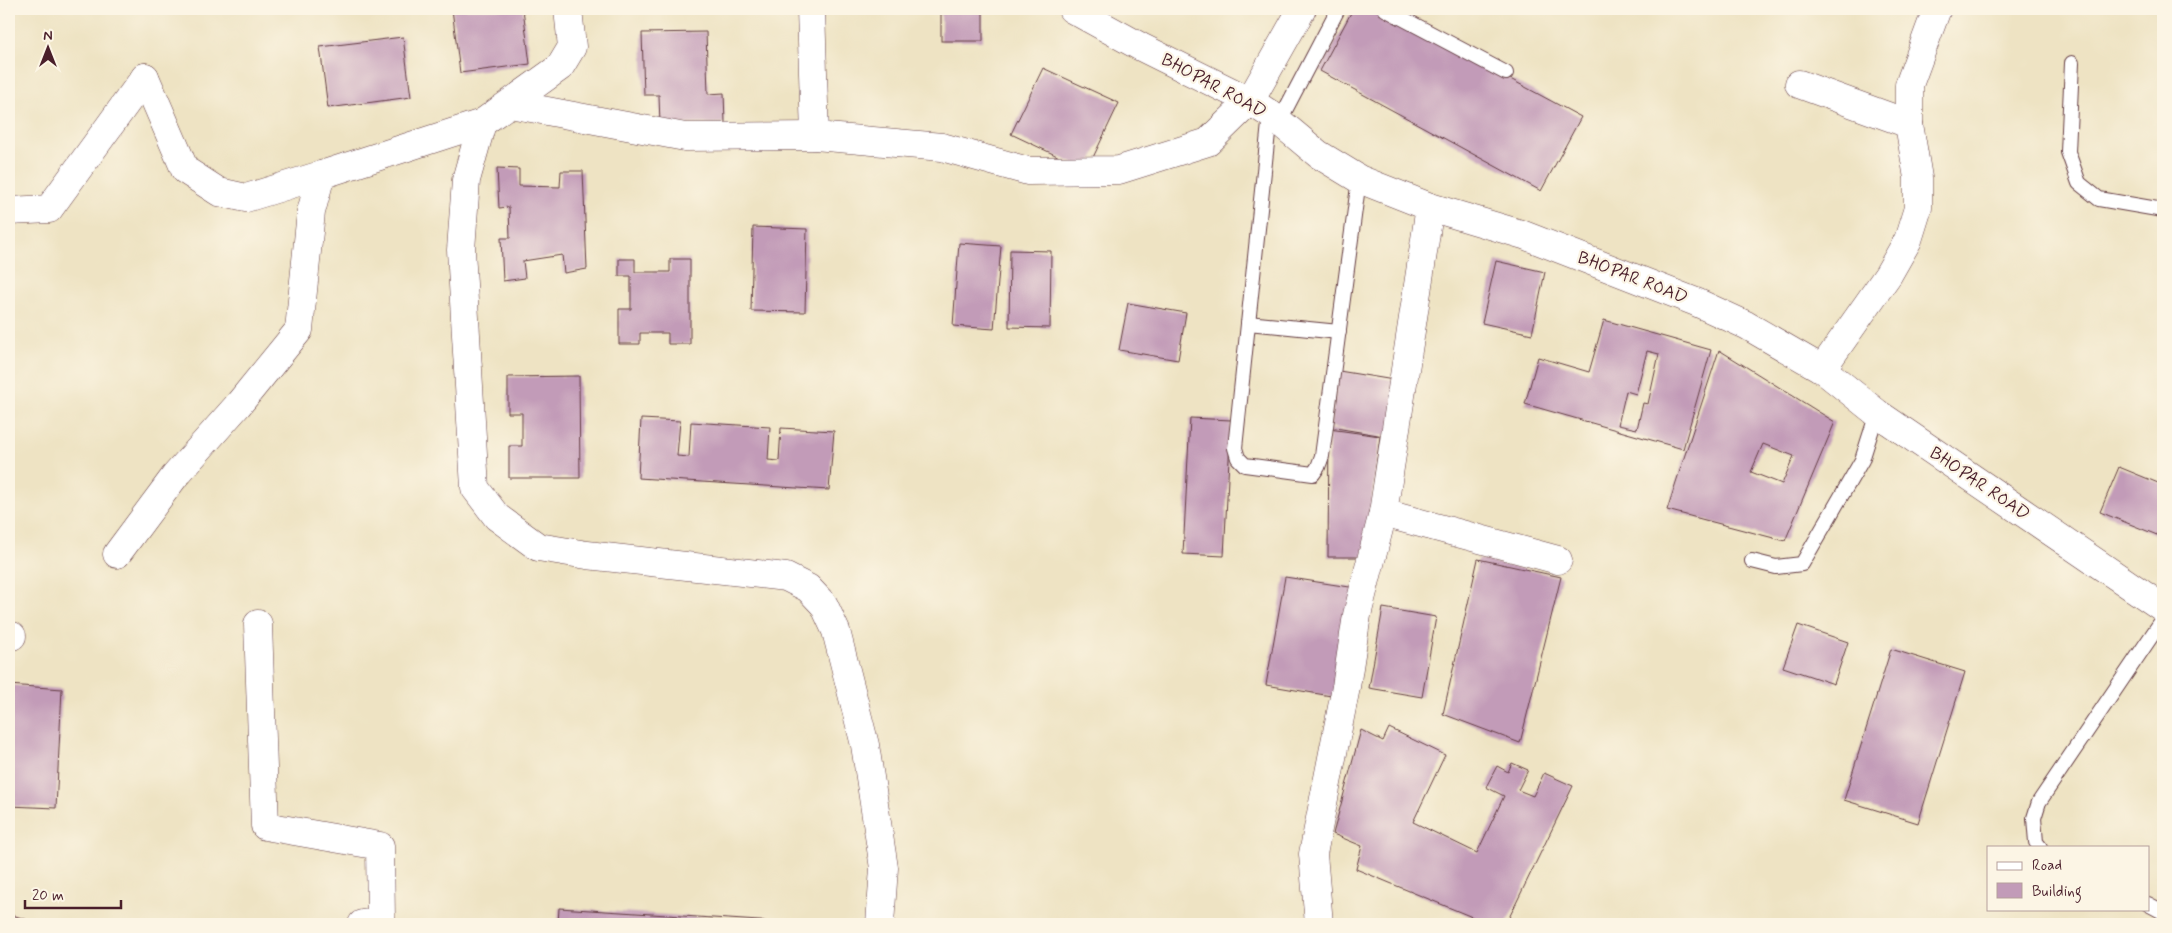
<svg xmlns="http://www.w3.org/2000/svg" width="2172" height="933" viewBox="0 0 2172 933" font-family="Mynerve,sans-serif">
<rect width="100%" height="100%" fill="#fcf5e5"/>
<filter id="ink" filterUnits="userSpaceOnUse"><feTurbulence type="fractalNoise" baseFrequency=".02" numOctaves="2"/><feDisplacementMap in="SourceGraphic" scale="10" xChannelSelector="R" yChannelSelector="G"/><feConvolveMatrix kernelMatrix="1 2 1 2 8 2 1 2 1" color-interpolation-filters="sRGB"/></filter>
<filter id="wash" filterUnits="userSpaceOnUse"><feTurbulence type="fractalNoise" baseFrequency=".0096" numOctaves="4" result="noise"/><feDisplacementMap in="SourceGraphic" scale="20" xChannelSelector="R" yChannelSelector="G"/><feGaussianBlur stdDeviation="1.12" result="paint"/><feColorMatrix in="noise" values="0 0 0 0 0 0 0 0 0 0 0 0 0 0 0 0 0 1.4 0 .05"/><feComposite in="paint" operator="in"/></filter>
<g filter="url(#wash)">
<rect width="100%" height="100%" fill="#eee3c3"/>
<g id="blocks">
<g fill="#c29bb8" fill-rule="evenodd">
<polygon points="452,9 523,9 530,64 460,73"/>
<rect x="941" y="9" width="42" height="32"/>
<polygon points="1353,9 1380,9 1581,117 1541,191 1320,71"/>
<polygon points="706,32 708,94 724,93 725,123 660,125 659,95 644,95 642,33"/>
<polygon points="403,37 411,97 328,108 320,47"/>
<polygon points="1043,68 1119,103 1087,170 1011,134"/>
<polygon points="497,168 519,169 519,186 560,187 561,171 583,171 587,269 564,273 562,255 523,261 525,278 503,281 501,238 510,238 509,207 499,208"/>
<polygon points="753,227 807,229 805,312 751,311"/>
<polygon points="959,243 1001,246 994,329 953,326"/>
<polygon points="1010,250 1051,251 1050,328 1009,327"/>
<polygon points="619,259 635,259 635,272 670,272 670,259 690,259 690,344 668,344 668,333 640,333 640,344 619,344 619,309 631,309 631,276 619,276"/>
<polygon points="1496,261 1545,272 1532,334 1482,323"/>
<polygon points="1128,303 1186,313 1178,360 1119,350"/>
<path d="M 1604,320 L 1711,350 L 1683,449 L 1525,404 L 1538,357 L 1589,372 ZM 1647,351 L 1659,354 L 1648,404 L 1643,403 L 1637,429 L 1618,425 L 1626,391 L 1636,394 Z"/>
<path d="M 1719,350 L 1835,422 L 1785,541 L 1667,510 ZM 1763,444 L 1794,456 L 1782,484 L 1751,472 Z"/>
<polygon points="1339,371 1400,381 1390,437 1330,427"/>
<polygon points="579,376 580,478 509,478 509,446 522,446 522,413 508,413 508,377"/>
<polygon points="1190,418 1231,420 1224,556 1183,554"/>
<polygon points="641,419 680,421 677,456 689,457 691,422 770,427 768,460 779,461 781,428 834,431 829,490 638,478"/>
<polygon points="1329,429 1380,436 1364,557 1328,557"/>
<polygon points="2119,467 2163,485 2163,520 2157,535 2100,512"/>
<polygon points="1478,559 1561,577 1520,743 1443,714"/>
<polygon points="1285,577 1356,588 1337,697 1266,685"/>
<polygon points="1383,608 1436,617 1422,697 1369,688"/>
<polygon points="1798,625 1848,642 1834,684 1783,667"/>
<polygon points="1891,649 1965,672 1918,823 1844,800"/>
<polygon points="9,685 62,689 56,808 9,806"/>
<polygon points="1389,728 1445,755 1413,822 1477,853 1504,796 1486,787 1497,766 1508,772 1512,763 1528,770 1518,790 1533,796 1544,773 1573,786 1506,924 1489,924 1356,869 1362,846 1333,834 1361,730 1383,741"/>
<polygon points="559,908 790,923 790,924 558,924"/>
<polygon points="9,914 41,924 9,924"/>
</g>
</g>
</g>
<g filter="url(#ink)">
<use href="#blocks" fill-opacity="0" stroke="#633c42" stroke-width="1"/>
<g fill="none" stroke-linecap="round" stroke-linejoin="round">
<defs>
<g id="service">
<polyline points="1385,9 1506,73"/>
<polyline points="2072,63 2068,152 2079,183 2099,199 2163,210"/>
<polyline points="1270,114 1235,448 1238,458 1245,465 1313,474 1318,467 1322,456 1359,179"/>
<polyline points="1279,122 1338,9"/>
<polyline points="1248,323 1339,332"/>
<polyline points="1752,561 1776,567 1802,564 1862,460 1877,413"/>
<polyline points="2040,847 2036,842 2034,818 2039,802 2163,619"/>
<polyline points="2148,904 2163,912"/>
</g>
<g id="minor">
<polyline points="568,9 572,47 560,67 482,123 466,180 461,250 475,488 497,517 538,547 587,555 786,577 808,588 824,605 836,631 865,745 884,868 880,924"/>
<polyline points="811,9 815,136"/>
<polyline points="145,77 185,170 219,192 246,198 321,175"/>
<polyline points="1799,84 1909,124"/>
<polyline points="510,104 685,137 815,136 942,147 1028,171 1119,170 1208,142 1250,101 1302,9"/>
<polyline points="9,211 49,209 145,77"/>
<polyline points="1822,369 1888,275 1908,240 1918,208 1918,178 1909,124 1909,85 1937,9"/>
<polyline points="1383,513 1558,560"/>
<polyline points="117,554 175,476 238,405 299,330 311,212 321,175 482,123"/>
<polyline points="258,624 265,826 380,846 381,921 362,924"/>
<polyline points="9,636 12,636"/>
<polyline points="1319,924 1313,854 1346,687 1357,615 1383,513 1430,207"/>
</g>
<polyline id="tertiary" points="1072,9 1141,47 1250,101 1270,114 1318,154 1359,179 1430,207 1524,235 1696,302 1746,325 1822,369 1877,413 2163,608"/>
</defs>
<use href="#service" stroke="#633c42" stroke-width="16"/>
<use href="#minor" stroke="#633c42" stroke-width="29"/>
<use href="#tertiary" stroke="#633c42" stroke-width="29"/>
<use href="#service" stroke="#fff" stroke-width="14"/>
<use href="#minor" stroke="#fff" stroke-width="28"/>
<use href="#tertiary" stroke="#fff" stroke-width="28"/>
</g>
</g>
<g text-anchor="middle" stroke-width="4.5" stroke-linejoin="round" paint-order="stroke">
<g font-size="18" fill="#4a1f2b" stroke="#fcf5e5">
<text transform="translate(1214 85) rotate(28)" y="6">BHOPAR ROAD</text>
<text transform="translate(1633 277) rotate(21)" y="6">BHOPAR ROAD</text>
<text transform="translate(1980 483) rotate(34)" y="6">BHOPAR ROAD</text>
</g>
</g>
<rect width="2172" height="933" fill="none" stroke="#fcf5e5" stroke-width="30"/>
<rect x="1987" y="846" width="162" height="65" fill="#fcf5e5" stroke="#b59f9b"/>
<rect x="1997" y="862" width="25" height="8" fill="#ffffff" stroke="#b59f9b"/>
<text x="2032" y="870" font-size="15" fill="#4a1f2b">Road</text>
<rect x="1997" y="883" width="25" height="15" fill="#c29bb8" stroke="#b59f9b"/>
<text x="2032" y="896" font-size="15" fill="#4a1f2b">Building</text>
<g transform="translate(48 48)" stroke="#fcf5e5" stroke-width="4" paint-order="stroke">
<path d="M0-4L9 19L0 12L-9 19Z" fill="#4a1f2b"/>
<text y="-8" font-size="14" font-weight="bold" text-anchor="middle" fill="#4a1f2b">N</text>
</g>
<path d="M25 900v8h96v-8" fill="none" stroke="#4a1f2b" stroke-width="2.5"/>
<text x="32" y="900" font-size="15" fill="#4a1f2b" stroke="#fcf5e5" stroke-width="4" paint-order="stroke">20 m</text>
</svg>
